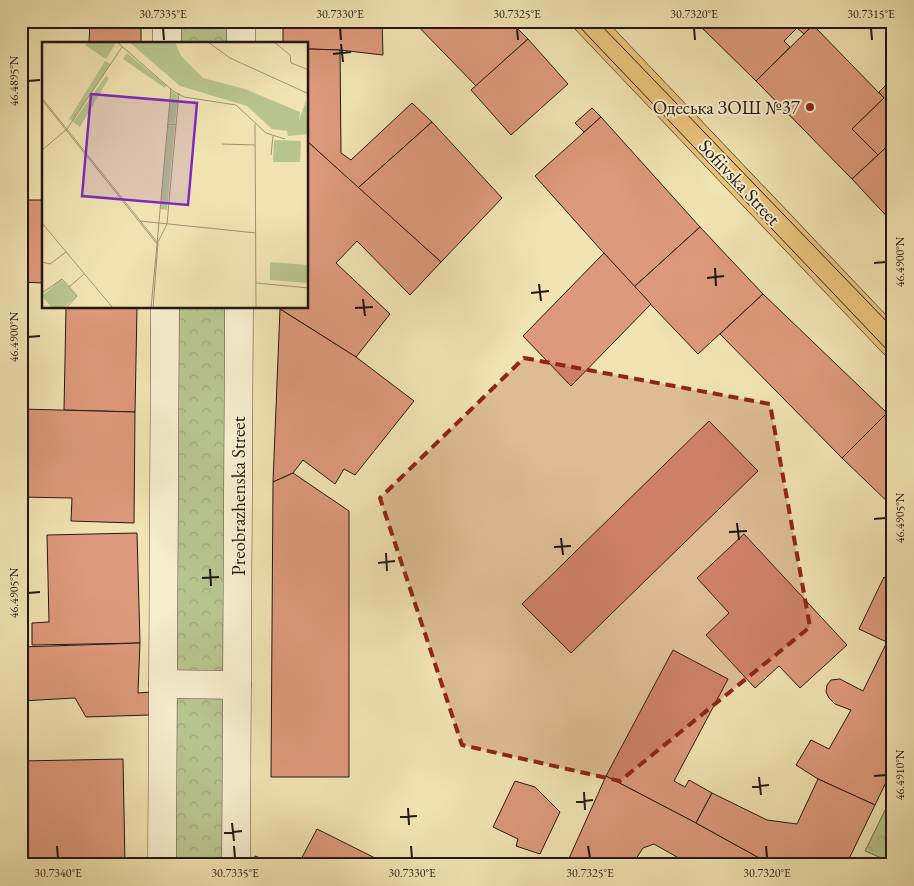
<svg xmlns="http://www.w3.org/2000/svg" width="914" height="886" viewBox="0 0 914 886" font-family="'EB Garamond',serif">
<defs>
<pattern id="park-crowns" width="20" height="18" patternUnits="userSpaceOnUse" patternTransform="scale(1.25)"><rect width="20" height="18" fill="#b8c48e"/><path d="M2 6a3 3 0 1 1 6 0M12 15a3 3 0 1 1 6 0" fill="none" stroke="#9ea879"/></pattern>
</defs>
<rect width="100%" height="100%" fill="#f1e3b2"/>
<filter id="stains"><feTurbulence type="fractalNoise" baseFrequency=".004" numOctaves="4"/><feColorMatrix values="0 0 0 0 .2 0 0 0 0 .09 0 0 0 0 .02 0 0 0 .5 -.17"/></filter>
<radialGradient id="worn" r=".72"><stop offset=".6" stop-color="#630" stop-opacity="0"/><stop offset="1" stop-color="#630" stop-opacity=".3"/></radialGradient>
<g fill="url(#park-crowns)" stroke="#6e6e50">
<rect x="176" y="21" width="58" height="23"/>
<polygon points="175,308 232,308 229,677 173,677"/>
<polygon points="173,691 231,692 229,865 169,865"/>
<polygon points="893,794 893,863 865,851"/>
</g>
<g fill="#dd997b" stroke="#231911">
<polygon points="90,21 141,21 141,44 89,44"/>
<polygon points="283,21 382,21 383,55 340,50 308,49 308,44 283,44"/>
<polygon points="413,21 510,21 528,39 476,86"/>
<polygon points="695,21 817,21 804,34 797,28 784,41 790,47 756,81"/>
<polygon points="813,25 884,98 852,129 878,155 852,179 756,81"/>
<polygon points="528,39 568,84 511,135 471,90"/>
<polygon points="308,49 340,50 341,153 351,160 412,103 432,122 358,188 308,142"/>
<polygon points="893,78 893,141 878,155 852,129 884,98 879,92"/>
<polygon points="592,108 601,117 584,132 575,123"/>
<polygon points="601,117 700,227 634,287 535,176"/>
<polygon points="432,122 502,198 441,262 358,188"/>
<polygon points="893,141 893,223 852,179"/>
<polygon points="308,142 441,262 410,295 357,241 336,263 390,314 356,357 280,309 280,308 308,308"/>
<polygon points="21,200 44,200 44,283 21,282"/>
<polygon points="700,227 763,294 698,354 634,287"/>
<polygon points="604,253 651,304 571,386 523,336"/>
<polygon points="763,294 887,413 842,458 720,334"/>
<polygon points="66,308 137,308 135,412 64,410"/>
<polygon points="280,309 356,357 414,401 355,475 344,469 335,484 303,460 293,473 273,482"/>
<polygon points="21,409 135,412 134,523 71,521 72,498 21,497"/>
<polygon points="887,413 893,419 893,507 842,458"/>
<polygon points="709,421 758,471 571,653 522,604"/>
<polygon points="293,473 349,511 349,777 271,777 273,482"/>
<polygon points="137,533 140,643 32,645 32,623 49,622 47,535"/>
<polygon points="744,534 847,645 800,688 779,666 755,688 706,635 729,613 697,578"/>
<polygon points="884,577 893,582 893,645 859,629"/>
<polygon points="887,642 893,645 893,768 875,805 818,779 796,765 811,740 829,749 851,710 835,704 829,698 826,692 827,685 831,680 840,679 863,691"/>
<polygon points="140,643 138,693 151,692 149,715 86,717 75,698 21,701 21,647"/>
<polygon points="673,650 728,679 674,781 685,787 689,780 712,793 696,823 606,776"/>
<polygon points="123,759 125,865 21,865 21,761"/>
<polygon points="606,776 696,823 772,865 691,865 654,844 643,848 632,865 566,865"/>
<polygon points="818,779 875,805 846,865 772,865 696,823 712,793 767,820 797,824"/>
<polygon points="515,781 535,787 560,812 540,854 516,846 518,839 493,827"/>
<polygon points="317,829 381,861 379,865 298,865"/>
<polygon points="255,856 278,865 255,865"/>
</g>
<g fill="none" stroke-linecap="round" stroke-linejoin="round">
<defs>
<g id="minor">
<polyline points="167,44 167,21"/>
<polyline points="241,44 241,21"/>
<polyline points="165,308 163,684 237,685"/>
<polyline points="162,865 163,684"/>
<polyline points="236,865 239,308"/>
</g>
<polyline id="major" points="587,21 893,343"/>
</defs>
<use href="#minor" stroke="#564c39" stroke-width="29"/>
<use href="#major" stroke="#231911" stroke-width="29"/>
<use href="#minor" stroke="#f6edcd" stroke-width="28"/>
<use href="#major" stroke="#e8c279" stroke-width="28"/>
<g stroke="#231911" stroke-width="1">
<polyline points="574,21 893,356"/>
<polyline points="597,21 893,328"/>
</g>
</g>
<path fill="#8f2418" fill-opacity="0.2" stroke="#8f2418" stroke-width="4" stroke-dasharray="10 6" stroke-linejoin="round" d="M 524,358 L 770,404 L 810,627 L 620,781 L 462,745 L 380,498 Z"/>
<path fill="none" stroke="#231911" stroke-width="2" d="M 163,28 L 164,40M 340,28 L 341,40M 517,28 L 518,40M 694,28 L 695,40M 871,28 L 872,40M 341,44 L 343,62M 333,54 L 351,52M 28,81 L 40,80M 874,263 L 886,262M 715,268 L 716,286M 707,278 L 724,276M 539,284 L 541,301M 531,293 L 549,291M 363,299 L 365,316M 355,308 L 373,307M 28,337 L 40,336M 874,519 L 886,518M 737,523 L 739,540M 729,532 L 747,531M 561,538 L 563,555M 554,547 L 571,546M 386,553 L 387,571M 378,563 L 395,561M 210,569 L 211,586M 202,578 L 219,577M 28,593 L 40,592M 874,776 L 886,775M 759,777 L 761,795M 752,787 L 769,785M 584,792 L 585,810M 576,802 L 593,800M 408,808 L 409,825M 400,817 L 417,816M 232,823 L 234,841M 224,833 L 242,831M 57,846 L 58,858M 234,846 L 235,858M 411,846 L 412,858M 588,846 L 590,858M 766,846 L 767,858"/>
<circle fill="#8f2418" stroke="#f6edcd" stroke-width="2" cx="810" cy="107" r="5"/>
<g text-anchor="middle" stroke-width="4" stroke-linejoin="round" paint-order="stroke">
<g font-size="19" fill="#231911" stroke="#f6edcd" text-anchor="end">
<text x="800" y="114">Одеська ЗОШ №37</text>
</g>
<g font-size="19" fill="#231911" stroke="#f6edcd">
<text transform="translate(740 182) rotate(47)" y="7">Sofiivska Street</text>
<text transform="translate(238 496) rotate(-90)" y="7">Preobrazhenska Street</text>
</g>
</g>
<g transform="translate(42 42)">
<rect width="266" height="266" fill="#f1e3b2"/>
<path d="M 87,0 L 133,0 L 139,14 L 161,36 L 203,47 L 258,70 L 255,91 L 258,93 L 246,94 L 245,89 L 230,87 L 205,64 L 138,44 ZM 19,237 L 35,254 L 21,266 L 10,266 L 0,254 Z" fill="#b8c48e"/>
<path d="M 45,0 L 73,0 L 74,1 L 64,17 L 43,3 ZM 85,11 L 124,43 L 123,46 L 81,17 ZM 63,19 L 69,22 L 30,79 L 27,77 ZM 64,34 L 67,36 L 38,85 L 31,80 ZM 129,49 L 136,53 L 133,82 L 126,81 ZM 264,59 L 266,92 L 258,93 L 255,91 L 255,83 ZM 126,83 L 133,84 L 125,168 L 118,167 ZM 232,98 L 259,99 L 258,120 L 231,120 ZM 228,220 L 266,223 L 266,241 L 228,238 Z" fill="#b8c48e"/>
<path fill="none" stroke="#9f9272" stroke-width="1" d="M 75,0 L 131,49 L 142,55 L 194,63 L 224,91 L 243,97M 166,0 L 188,16 L 267,52M 232,0 L 248,13 L 249,21 L 267,28M 0,56 L 116,201 L 111,266M 0,58 L 115,202 L 109,266M 213,82 L 214,266M 134,83 L 137,51M 180,102 L 213,103M 0,108 L 25,87 L 80,5M 229,113 L 231,94M 98,179 L 214,191M 0,181 L 71,266M 116,200 L 125,182 L 134,83 L 125,82M 115,202 L 129,46M 0,220 L 8,222 L 24,210M 214,241 L 267,246M 27,245 L 42,232M 0,251 L 20,237 L 35,254 L 24,266"/>
<path fill="#7b2cbf" fill-opacity="0.15" stroke="#7b2cbf" stroke-width="2.5" d="M 49,52 L 155,61 L 146,163 L 40,154 Z"/>
<rect width="266" height="266" fill="none" stroke="#231911" stroke-width="2.5"/>
</g>
<rect width="914" height="886" fill="none" stroke="#f1e3b2" stroke-width="55"/>
<rect x="28" y="28" width="858" height="830" fill="none" stroke="#231911" stroke-width="2"/>
<g font-size="12" text-anchor="middle" fill="#231911">
<text x="163" y="18">30.7335°E</text>
<text x="340" y="18">30.7330°E</text>
<text x="517" y="18">30.7325°E</text>
<text x="694" y="18">30.7320°E</text>
<text x="871" y="18">30.7315°E</text>
<text transform="translate(14 81) rotate(-90)" y="4">46.4895°N</text>
<text transform="translate(900 262) rotate(-90)" y="4">46.4900°N</text>
<text transform="translate(14 337) rotate(-90)" y="4">46.4900°N</text>
<text transform="translate(900 518) rotate(-90)" y="4">46.4905°N</text>
<text transform="translate(14 593) rotate(-90)" y="4">46.4905°N</text>
<text transform="translate(900 775) rotate(-90)" y="4">46.4910°N</text>
<text x="58" y="877">30.7340°E</text>
<text x="235" y="877">30.7335°E</text>
<text x="412" y="877">30.7330°E</text>
<text x="590" y="877">30.7325°E</text>
<text x="767" y="877">30.7320°E</text>
</g>
<rect width="100%" height="100%" filter="url(#stains)"/>
<rect width="100%" height="100%" fill="url(#worn)"/>
</svg>
